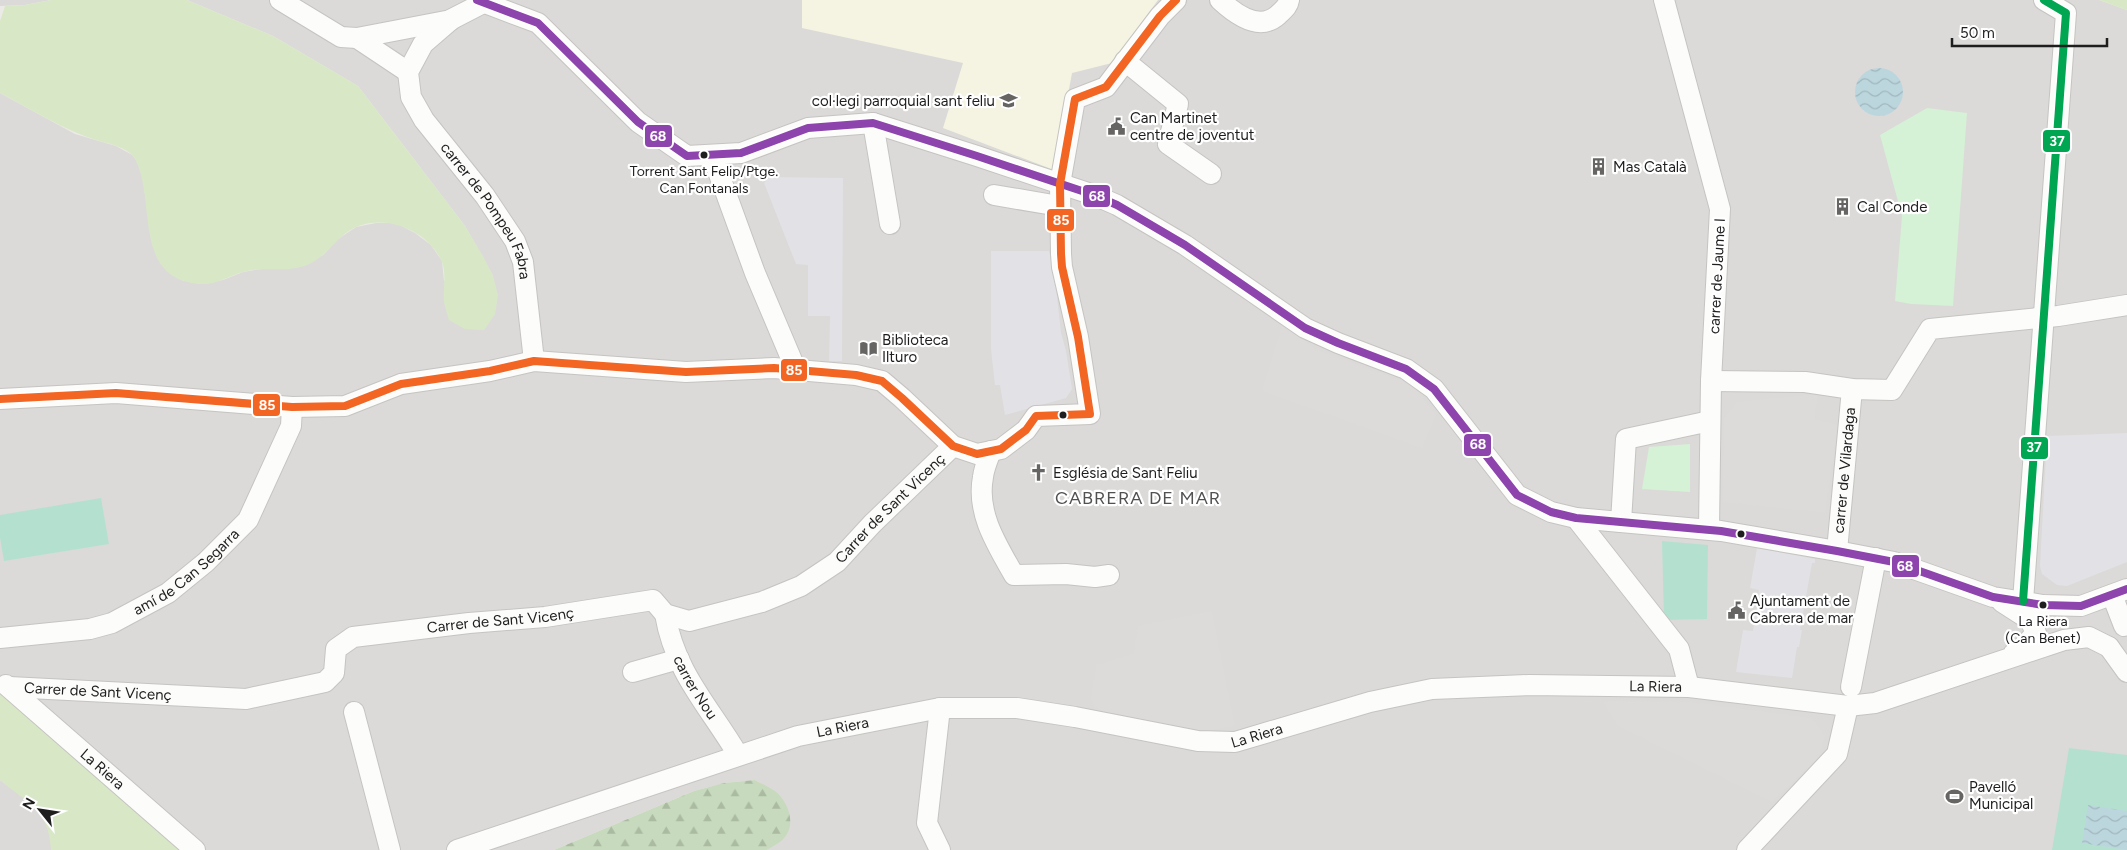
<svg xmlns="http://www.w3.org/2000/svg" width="2127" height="850" viewBox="0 0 2127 850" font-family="Figtree,sans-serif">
<defs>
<pattern id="forest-firs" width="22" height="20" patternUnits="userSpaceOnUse" patternTransform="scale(1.25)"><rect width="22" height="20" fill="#c7dabd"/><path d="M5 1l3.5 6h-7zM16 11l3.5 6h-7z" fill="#aabba2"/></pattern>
<pattern id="water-waves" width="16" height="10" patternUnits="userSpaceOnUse" patternTransform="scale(1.25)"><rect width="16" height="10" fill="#bcd6de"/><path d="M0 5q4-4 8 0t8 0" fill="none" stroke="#a1b7be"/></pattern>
</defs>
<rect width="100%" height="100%" fill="#eceae6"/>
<g fill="#dbdad8">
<polygon points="0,0 51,0 25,5 0,6"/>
<polygon points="187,0 2099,0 2127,10 2127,850 767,850 772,846 780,796 755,780 725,783 694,791 554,850 183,850 0,695 0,93 75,134 116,146 134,156 143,174 145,194 181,280 201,284 223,280 243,272 265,268 286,269 323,255 338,239 356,227 376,223 396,223 415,233 431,245 442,261 444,281 493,276 465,226 358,86 273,36"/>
<polygon points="0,780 29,802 44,817 51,836 51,850 0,850"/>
</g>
<polygon fill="#f5f4e2" points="802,0 1158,0 1112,63 1072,73 1054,170 943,128 963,63 802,28"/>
<g fill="#d8e8c7">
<path d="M 51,0 L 187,0 L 273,36 L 358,86 L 465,226 L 484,258 L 493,276 L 498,295 L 495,314 L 484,330 L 465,329 L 449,320 C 447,314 445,307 444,301 C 443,289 447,272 441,260 C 427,230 385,213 354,228 C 336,237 326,257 307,265 C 287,273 264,266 243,272 C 229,276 216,285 200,284 C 131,279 157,199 135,159 C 129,148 110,144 99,141 C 63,130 33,110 0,93 L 0,21 L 5,6 L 25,5 Z"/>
<polygon points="2099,0 2127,0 2127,10"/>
<path d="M 0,694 L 135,807 L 183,850 L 51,850 C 49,809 28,804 0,780 Z"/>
</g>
<path fill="url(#forest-firs)" d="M 755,780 C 763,785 775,789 781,797 C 792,811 795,830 780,842 C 776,845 771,847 767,850 L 554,850 L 694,791 L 724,783 Z"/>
<g fill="#d5f1d6">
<polygon points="1927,108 1967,113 1953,306 1911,304 1895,301 1902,216 1880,135"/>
<polygon points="1690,444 1690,492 1642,489 1649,447"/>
</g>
<g fill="#b4e1cf">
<polygon points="101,498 109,544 4,561 0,538 0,515"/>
<polygon points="1662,541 1708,545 1707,619 1664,620"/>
<polygon points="2069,748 2127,755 2127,850 2052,850"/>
</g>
<g fill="#dcdbda">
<polygon points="1282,325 1317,350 1413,385 1436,415 1422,448 1262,391"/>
<polygon points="1817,394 1815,419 1838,425 1825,513 1723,502 1724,419 1737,402"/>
<polygon points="1212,611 1235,726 1205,731 1166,729 1110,717 1095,707 1091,699 1096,665 1134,653 1138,626"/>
<polygon points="1603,701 1690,702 1812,718 1825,736 1819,756 1772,802 1618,726"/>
</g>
<g fill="#e2e1e5">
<polygon points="770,177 843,178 842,361 829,361 830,316 808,316 808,265 796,264 764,183"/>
<polygon points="991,251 1049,251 1055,278 1061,333 1066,351 1072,389 1066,398 1005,415 1000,385 995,385 991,349"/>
<polygon points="2127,433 2127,562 2067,586 2057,585 2042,574 2040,566 2047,436"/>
<polygon points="1757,548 1815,559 1815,563 1812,563 1800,630 1802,630 1799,647 1797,647 1792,678 1736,672 1743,630 1753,631 1759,590 1750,588"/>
</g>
<g fill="url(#water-waves)">
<circle cx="1879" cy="92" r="24"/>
<polygon points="2088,805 2127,811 2127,850 2082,843"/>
</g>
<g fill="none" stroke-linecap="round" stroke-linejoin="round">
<defs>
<g id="minor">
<polyline points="280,0 341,37 357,38 451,20"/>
<polyline points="477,0 538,23 638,122 687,156 741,153 808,128 873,123 977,156 1094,195 1117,205 1185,245 1305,328 1338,343 1406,369 1434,389 1517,495 1551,512 1576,518 1721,531 1837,551 1894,562 1993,597 2043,605 2081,606 2127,589"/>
<path d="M 1220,0 C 1235,14 1259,32 1278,15 C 1283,10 1288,7 1289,0"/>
<polyline points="1664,0 1720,209 1711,381 1709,529"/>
<path id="s1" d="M 483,3 L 452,19 L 423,44 L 408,72 L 411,97 L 424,120 L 485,196 L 515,241 L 523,262 L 534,361"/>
<polyline points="357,38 408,72"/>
<polyline points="1125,61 1178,104 1168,144 1211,174"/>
<polyline points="873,123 890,224"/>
<polyline points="712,155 755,273 796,370"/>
<polyline points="994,195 1059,206"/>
<polyline points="1711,381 1805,382 1852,389 1892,390 1930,329 2058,316 2127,305"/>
<polyline points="0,399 116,393 292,407 345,406 401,384 490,371 534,361 686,372 774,368 856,375 882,381 902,398 953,446 977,454 1001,449 1026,430 1036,416 1090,414 1078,337 1062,267 1061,254 1060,184 1075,99 1106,87 1160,16 1176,0"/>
<path d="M 991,451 C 988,459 984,468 983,477 C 976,513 997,545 1014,575 L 1066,574 L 1095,577 L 1109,575"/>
<polyline points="1576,518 1679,649 1689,687"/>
<polyline points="1621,522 1626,439 1710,421"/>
<path id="s2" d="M 1837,551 L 1852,389"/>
<polyline points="2112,595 2124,626"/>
<polyline points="2023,601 2066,13 2044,0"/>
<polyline points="2002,602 2030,620 2036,633 2024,646 2014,653"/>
<path id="s3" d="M 665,614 C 675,673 709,706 738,755"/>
<path id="s4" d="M 0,638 L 90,629 L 112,623 L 168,593 L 206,562 L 248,520 L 291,426 L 292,407"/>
<polyline points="2109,647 2127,672"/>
<polyline points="633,672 679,659"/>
<path id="s5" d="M 6,685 L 195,850"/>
<path id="s6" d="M 9,687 L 246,699 L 325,682 L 334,673 L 336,649 L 353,637 L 469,623 L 545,617 L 653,600 L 665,614 L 689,621 L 762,602 L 801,586 L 837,562 L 872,524 L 953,446"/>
<polyline points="1851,687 1876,558"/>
<polyline points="940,708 927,823 940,850"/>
<polyline points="354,712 390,850"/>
<path id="s7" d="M 457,850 L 798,736 L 940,708 L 1017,708 L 1075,717 L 1198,741 L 1235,742 L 1370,702 L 1432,689 L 1529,685 L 1689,687 L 1848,706 L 1875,703 L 2064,640 L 2089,637 L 2109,647"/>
<polyline points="1747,850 1837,754 1848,706"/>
</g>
</defs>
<use href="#minor" stroke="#c5c4c2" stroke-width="22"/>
<use href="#minor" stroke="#fcfcfb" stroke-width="20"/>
<defs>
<polyline id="bus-1" points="477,0 538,23 638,122 687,156 741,153 808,128 873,123 977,156 1094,195 1117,205 1185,245 1305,328 1338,343 1406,369 1434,389 1517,495 1551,512 1576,518 1721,531 1837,551 1894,562 1993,597 2043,605 2081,606 2127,589"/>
<polyline id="bus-2" points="0,399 116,393 292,407 345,406 401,384 490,371 534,361 686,372 774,368 856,375 882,381 902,398 953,446 977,454 1001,449 1026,430 1036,416 1090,414 1078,337 1062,267 1061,254 1060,184 1075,99 1106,87 1160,16 1176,0"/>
<polyline id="bus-3" points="2023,601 2066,13 2044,0"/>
</defs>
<use href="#bus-1" stroke="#fff" stroke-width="11"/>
<use href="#bus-2" stroke="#fff" stroke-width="11"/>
<use href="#bus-3" stroke="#fff" stroke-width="11"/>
<use href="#bus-1" stroke="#8e44ad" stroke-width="8"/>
<use href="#bus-2" stroke="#f26522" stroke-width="8"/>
<use href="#bus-3" stroke="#00a651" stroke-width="8"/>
</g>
<defs>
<symbol id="school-bare" viewBox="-9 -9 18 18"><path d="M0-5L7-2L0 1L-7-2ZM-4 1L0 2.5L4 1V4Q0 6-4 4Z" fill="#666564" stroke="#fff" stroke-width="2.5" paint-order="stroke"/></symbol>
<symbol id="civic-bare" viewBox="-9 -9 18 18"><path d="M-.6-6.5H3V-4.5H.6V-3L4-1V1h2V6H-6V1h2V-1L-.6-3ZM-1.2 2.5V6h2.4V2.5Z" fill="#666564" stroke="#fff" stroke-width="2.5" paint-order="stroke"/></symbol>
<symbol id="building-bare" viewBox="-9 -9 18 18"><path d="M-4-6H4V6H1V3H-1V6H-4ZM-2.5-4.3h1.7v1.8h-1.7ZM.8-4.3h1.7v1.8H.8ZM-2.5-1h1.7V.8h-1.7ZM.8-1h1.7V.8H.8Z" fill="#666564" stroke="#fff" stroke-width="2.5" paint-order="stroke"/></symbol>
<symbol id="library-bare" viewBox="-9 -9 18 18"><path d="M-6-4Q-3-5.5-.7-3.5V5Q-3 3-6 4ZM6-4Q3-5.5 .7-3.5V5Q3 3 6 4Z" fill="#666564" stroke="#fff" stroke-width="2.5" paint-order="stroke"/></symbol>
<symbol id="church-bare" viewBox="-9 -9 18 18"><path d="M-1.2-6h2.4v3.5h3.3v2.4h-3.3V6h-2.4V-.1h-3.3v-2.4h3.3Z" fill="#666564" stroke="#fff" stroke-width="2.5" paint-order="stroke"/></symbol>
<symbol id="stadium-bare" viewBox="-9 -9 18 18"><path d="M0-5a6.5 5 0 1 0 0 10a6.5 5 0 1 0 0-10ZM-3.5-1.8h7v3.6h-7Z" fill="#666564" stroke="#fff" stroke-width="2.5" paint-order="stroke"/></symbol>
</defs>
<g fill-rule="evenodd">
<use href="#school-bare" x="996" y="88" width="25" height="25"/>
<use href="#civic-bare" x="1104" y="114" width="25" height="25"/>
<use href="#building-bare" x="1586" y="154" width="25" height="25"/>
<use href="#building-bare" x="1830" y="194" width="25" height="25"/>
<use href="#library-bare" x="856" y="336" width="25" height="25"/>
<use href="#church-bare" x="1026" y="460" width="25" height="25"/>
<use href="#civic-bare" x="1724" y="598" width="25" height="25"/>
<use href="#stadium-bare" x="1942" y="784" width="25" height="25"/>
</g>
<g fill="#1e1e1e" stroke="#fff" stroke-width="2">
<circle cx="704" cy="155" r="4.5"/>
<circle cx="1063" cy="415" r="4.5"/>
<circle cx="1741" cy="534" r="4.5"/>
<circle cx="2043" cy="605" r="4.5"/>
</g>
<g text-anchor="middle" stroke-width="4.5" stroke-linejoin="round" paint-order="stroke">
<g font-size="14" fill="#1e1e1e" stroke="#fff">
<text x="704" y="176">Torrent Sant Felip/Ptge.<tspan x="704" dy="17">Can Fontanals</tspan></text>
<text x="2043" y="626">La Riera<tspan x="2043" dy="17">(Can Benet)</tspan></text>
</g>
<g font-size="15" fill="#1e1e1e" stroke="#fff" text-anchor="start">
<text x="995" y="106" text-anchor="end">col·legi parroquial sant feliu</text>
<text x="1130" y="123">Can Martinet<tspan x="1130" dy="17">centre de joventut</tspan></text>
<text x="1613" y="172">Mas Català</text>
<text x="1857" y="212">Cal Conde</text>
<text x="882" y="345">Biblioteca<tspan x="882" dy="17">Ilturo</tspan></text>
<text x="1053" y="478">Església de Sant Feliu</text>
<text x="1750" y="606">Ajuntament de<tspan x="1750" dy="17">Cabrera de mar</tspan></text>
<text x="1969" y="792">Pavelló<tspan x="1969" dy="17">Municipal</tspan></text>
</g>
<g font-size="15" fill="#1e1e1e" stroke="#fff">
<text dy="5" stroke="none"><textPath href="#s1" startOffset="268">carrer de Pompeu Fabra</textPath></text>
<text transform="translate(1717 276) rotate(-87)" y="5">carrer de Jaume I</text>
<text dy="5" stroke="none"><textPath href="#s2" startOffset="81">carrer de Vilardaga</textPath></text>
<text dy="5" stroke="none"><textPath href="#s6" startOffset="958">Carrer de Sant Vicenç</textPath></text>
<text dy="5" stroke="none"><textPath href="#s4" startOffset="204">amí de Can Segarra</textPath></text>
<text dy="5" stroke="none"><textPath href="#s6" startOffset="524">Carrer de Sant Vicenç</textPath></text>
<text dy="5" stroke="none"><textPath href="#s3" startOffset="80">carrer Nou</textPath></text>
<text dy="5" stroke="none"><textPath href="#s7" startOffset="1230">La Riera</textPath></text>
<text dy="5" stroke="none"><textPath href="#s6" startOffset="89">Carrer de Sant Vicenç</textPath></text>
<text dy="5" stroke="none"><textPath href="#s7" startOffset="405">La Riera</textPath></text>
<text dy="5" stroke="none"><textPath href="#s7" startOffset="825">La Riera</textPath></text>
<text dy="5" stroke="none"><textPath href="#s5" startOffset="128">La Riera</textPath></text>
</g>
<g font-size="18" letter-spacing="1" fill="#515151" stroke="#fff">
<text x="1138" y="504">CABRERA DE MAR</text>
</g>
</g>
<g stroke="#fff" stroke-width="2">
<rect x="644" y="124" width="29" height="24" rx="5" fill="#8e44ad"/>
<rect x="2042" y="129" width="29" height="24" rx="5" fill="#00a651"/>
<rect x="1082" y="184" width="29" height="24" rx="5" fill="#8e44ad"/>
<rect x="1046" y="208" width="29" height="24" rx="5" fill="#f26522"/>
<rect x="780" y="358" width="28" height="24" rx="5" fill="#f26522"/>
<rect x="252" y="393" width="29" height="24" rx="5" fill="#f26522"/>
<rect x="1463" y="433" width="29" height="24" rx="5" fill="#8e44ad"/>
<rect x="2020" y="436" width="29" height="24" rx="5" fill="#00a651"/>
<rect x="1891" y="554" width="29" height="24" rx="5" fill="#8e44ad"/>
</g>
<g font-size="14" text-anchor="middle" font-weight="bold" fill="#fff">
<text x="658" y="141">68</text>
<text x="2057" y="146">37</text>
<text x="1097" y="201">68</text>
<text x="1061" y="225">85</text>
<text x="794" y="375">85</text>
<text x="267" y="410">85</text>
<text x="1478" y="449">68</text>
<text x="2034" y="452">37</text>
<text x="1905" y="571">68</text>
</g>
<g transform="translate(40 810) rotate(300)" stroke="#ffffff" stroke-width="4" paint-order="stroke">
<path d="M0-4L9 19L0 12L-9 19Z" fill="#1e1e1e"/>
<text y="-8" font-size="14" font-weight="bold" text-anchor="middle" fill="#1e1e1e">N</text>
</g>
<path d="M1952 38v8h155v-8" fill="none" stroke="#1e1e1e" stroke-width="2.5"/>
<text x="1960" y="38" font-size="15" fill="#1e1e1e" stroke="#ffffff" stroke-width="4" paint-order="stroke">50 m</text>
</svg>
